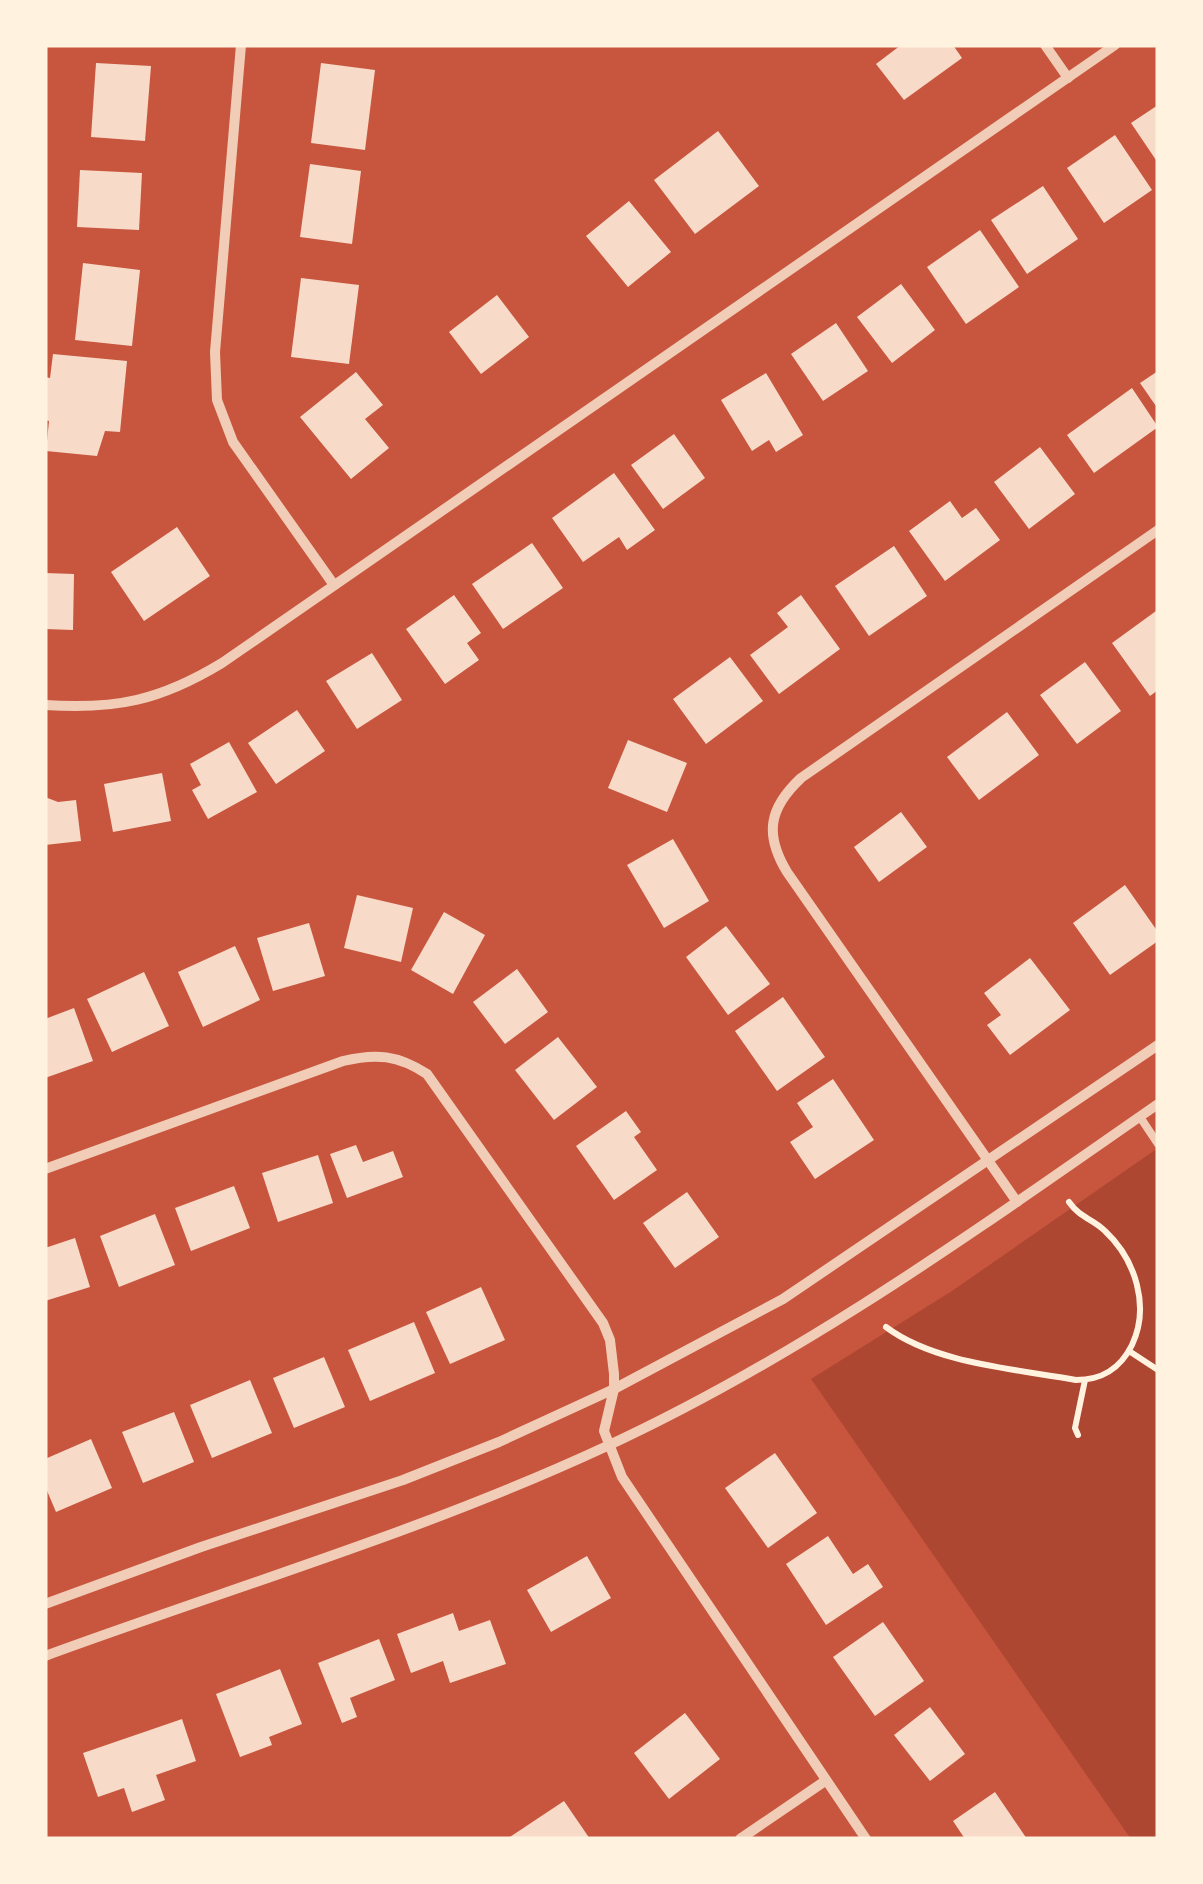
<svg xmlns="http://www.w3.org/2000/svg" width="1203" height="1884" viewBox="0 0 1203 1884" font-family="Cabin,sans-serif">
<rect width="100%" height="100%" fill="#c8553d"/>
<polygon fill="#ae4732" points="1158,1148 1158,1839 1131,1839 811,1379 952,1291"/>
<g fill="#f7dbc8">
<polygon points="901,45 953,45 962,58 904,100 876,64"/>
<polygon points="96,63 151,66 145,141 91,137"/>
<polygon points="321,63 375,70 365,150 311,143"/>
<polygon points="1158,105 1158,163 1131,123"/>
<polygon points="718,131 759,186 695,234 654,180"/>
<polygon points="1115,135 1152,190 1104,223 1067,168"/>
<polygon points="310,164 361,171 352,244 300,237"/>
<polygon points="80,170 142,173 139,230 77,227"/>
<polygon points="1043,186 1078,239 1027,274 991,220"/>
<polygon points="629,201 671,252 628,287 586,236"/>
<polygon points="980,230 1019,287 966,324 927,267"/>
<polygon points="83,263 140,270 132,346 75,340"/>
<polygon points="301,278 359,285 349,364 291,357"/>
<polygon points="901,284 935,330 892,363 857,317"/>
<polygon points="497,295 529,337 481,374 449,332"/>
<polygon points="836,323 868,371 823,401 791,354"/>
<polygon points="53,354 127,361 120,432 105,431 97,456 46,451 49,421 45,420 45,377 50,378"/>
<polygon points="1158,371 1158,409 1140,383"/>
<polygon points="356,372 383,405 365,419 389,448 351,479 300,417"/>
<polygon points="766,373 803,435 776,452 769,440 752,451 721,400"/>
<polygon points="1132,388 1158,427 1094,473 1067,435"/>
<polygon points="674,434 705,478 663,509 631,465"/>
<polygon points="1040,447 1075,494 1029,529 994,482"/>
<polygon points="614,473 655,530 627,550 619,537 583,562 552,518"/>
<polygon points="950,501 962,518 976,508 1000,540 945,581 909,531"/>
<polygon points="177,527 210,576 144,621 111,572"/>
<polygon points="532,543 563,588 503,629 472,584"/>
<polygon points="894,546 927,596 869,636 835,586"/>
<polygon points="45,573 74,574 73,630 45,629"/>
<polygon points="454,595 481,633 467,643 479,660 445,684 406,629"/>
<polygon points="801,595 840,649 779,694 750,655 788,627 777,613"/>
<polygon points="1156,611 1158,690 1150,696 1112,643"/>
<polygon points="372,653 402,700 357,729 326,681"/>
<polygon points="730,657 763,701 706,744 673,699"/>
<polygon points="1085,662 1121,711 1077,744 1040,695"/>
<polygon points="297,710 325,751 276,784 248,743"/>
<polygon points="1007,712 1039,755 979,800 947,757"/>
<polygon points="628,740 687,763 667,812 608,788"/>
<polygon points="229,742 257,792 208,819 192,790 201,785 190,764"/>
<polygon points="162,773 171,821 113,832 104,784"/>
<polygon points="45,797 58,802 76,800 81,841 45,845"/>
<polygon points="901,812 927,847 879,882 854,847"/>
<polygon points="673,839 709,901 664,928 627,865"/>
<polygon points="1125,885 1158,932 1158,941 1110,975 1073,923"/>
<polygon points="357,895 413,908 401,962 344,948"/>
<polygon points="444,912 485,935 453,994 411,970"/>
<polygon points="309,923 325,976 273,991 257,938"/>
<polygon points="726,926 770,984 728,1015 686,957"/>
<polygon points="235,946 260,1000 203,1027 178,972"/>
<polygon points="1030,958 1070,1010 1010,1055 987,1025 1001,1015 984,993"/>
<polygon points="517,969 548,1012 505,1044 473,1002"/>
<polygon points="144,972 169,1026 112,1052 87,999"/>
<polygon points="783,997 825,1057 777,1091 735,1031"/>
<polygon points="74,1008 93,1061 45,1078 45,1019"/>
<polygon points="558,1037 597,1087 554,1120 515,1070"/>
<polygon points="833,1079 874,1140 815,1179 790,1142 813,1127 797,1103"/>
<polygon points="626,1111 641,1132 634,1137 657,1170 614,1200 576,1146"/>
<polygon points="356,1145 363,1162 393,1151 403,1177 347,1198 330,1154"/>
<polygon points="318,1155 333,1203 278,1222 262,1173"/>
<polygon points="234,1186 250,1228 191,1251 175,1208"/>
<polygon points="687,1192 719,1237 675,1268 643,1223"/>
<polygon points="155,1214 175,1265 119,1287 100,1236"/>
<polygon points="75,1238 90,1287 45,1301 45,1248"/>
<polygon points="481,1287 505,1340 450,1364 426,1312"/>
<polygon points="414,1322 435,1373 370,1401 348,1350"/>
<polygon points="324,1357 345,1407 294,1428 273,1378"/>
<polygon points="250,1380 272,1433 212,1458 190,1405"/>
<polygon points="174,1412 194,1462 143,1483 122,1432"/>
<polygon points="91,1439 112,1488 56,1512 45,1486 45,1459"/>
<polygon points="775,1453 817,1513 768,1548 725,1488"/>
<polygon points="828,1536 853,1574 868,1564 883,1587 826,1625 786,1564"/>
<polygon points="587,1556 611,1598 551,1632 527,1590"/>
<polygon points="453,1613 459,1631 490,1620 506,1664 450,1683 443,1661 411,1673 397,1634"/>
<polygon points="883,1622 924,1681 875,1716 833,1657"/>
<polygon points="379,1639 395,1680 350,1698 357,1717 342,1723 318,1663"/>
<polygon points="280,1669 302,1724 269,1737 272,1745 240,1757 216,1694"/>
<polygon points="930,1707 965,1754 930,1781 894,1735"/>
<polygon points="685,1713 720,1759 669,1799 634,1753"/>
<polygon points="182,1719 196,1761 156,1775 165,1800 132,1812 124,1788 98,1797 83,1753"/>
<polygon points="995,1792 1027,1839 965,1839 953,1821"/>
<polygon points="564,1801 590,1839 507,1839"/>
</g>
<g fill="none" stroke-linecap="round" stroke-linejoin="round">
<g stroke="#fff3e0" stroke-width="6">
<path d="M 886,1327 C 935,1364 1017,1369 1076,1380 C 1102,1380 1120,1369 1132,1345 C 1150,1307 1136,1260 1105,1231 C 1092,1218 1081,1219 1069,1202"/>
<polyline points="1129,1351 1158,1370"/>
<polyline points="1078,1435 1075,1428 1085,1380"/>
</g>
<polyline stroke="#f1ccb7" stroke-width="8" points="1140,1117 1158,1144"/>
<g stroke="#f1ccb7" stroke-width="10">
<polyline points="241,45 215,352 217,400 233,442 334,585"/>
<polyline points="1045,45 1068,78"/>
<path d="M 45,705 C 116,710 161,700 222,663 L 1115,45"/>
<path d="M 45,1169 L 343,1061 C 376,1053 398,1055 427,1074 L 603,1323 L 610,1340 L 614,1374 L 614,1389 L 604,1431 L 622,1477 L 866,1839"/>
<path d="M 1017,1202 L 787,872 C 764,834 769,808 801,778 L 1158,530"/>
<polyline points="45,1604 201,1547 403,1480 499,1442 614,1389 783,1299 1158,1045"/>
<path d="M 45,1656 C 233,1587 424,1531 605,1447 C 804,1355 979,1228 1158,1104"/>
<polyline points="740,1839 825,1781"/>
</g>
</g>
<rect width="1203" height="1884" fill="none" stroke="#fff3e0" stroke-width="95"/>
</svg>
